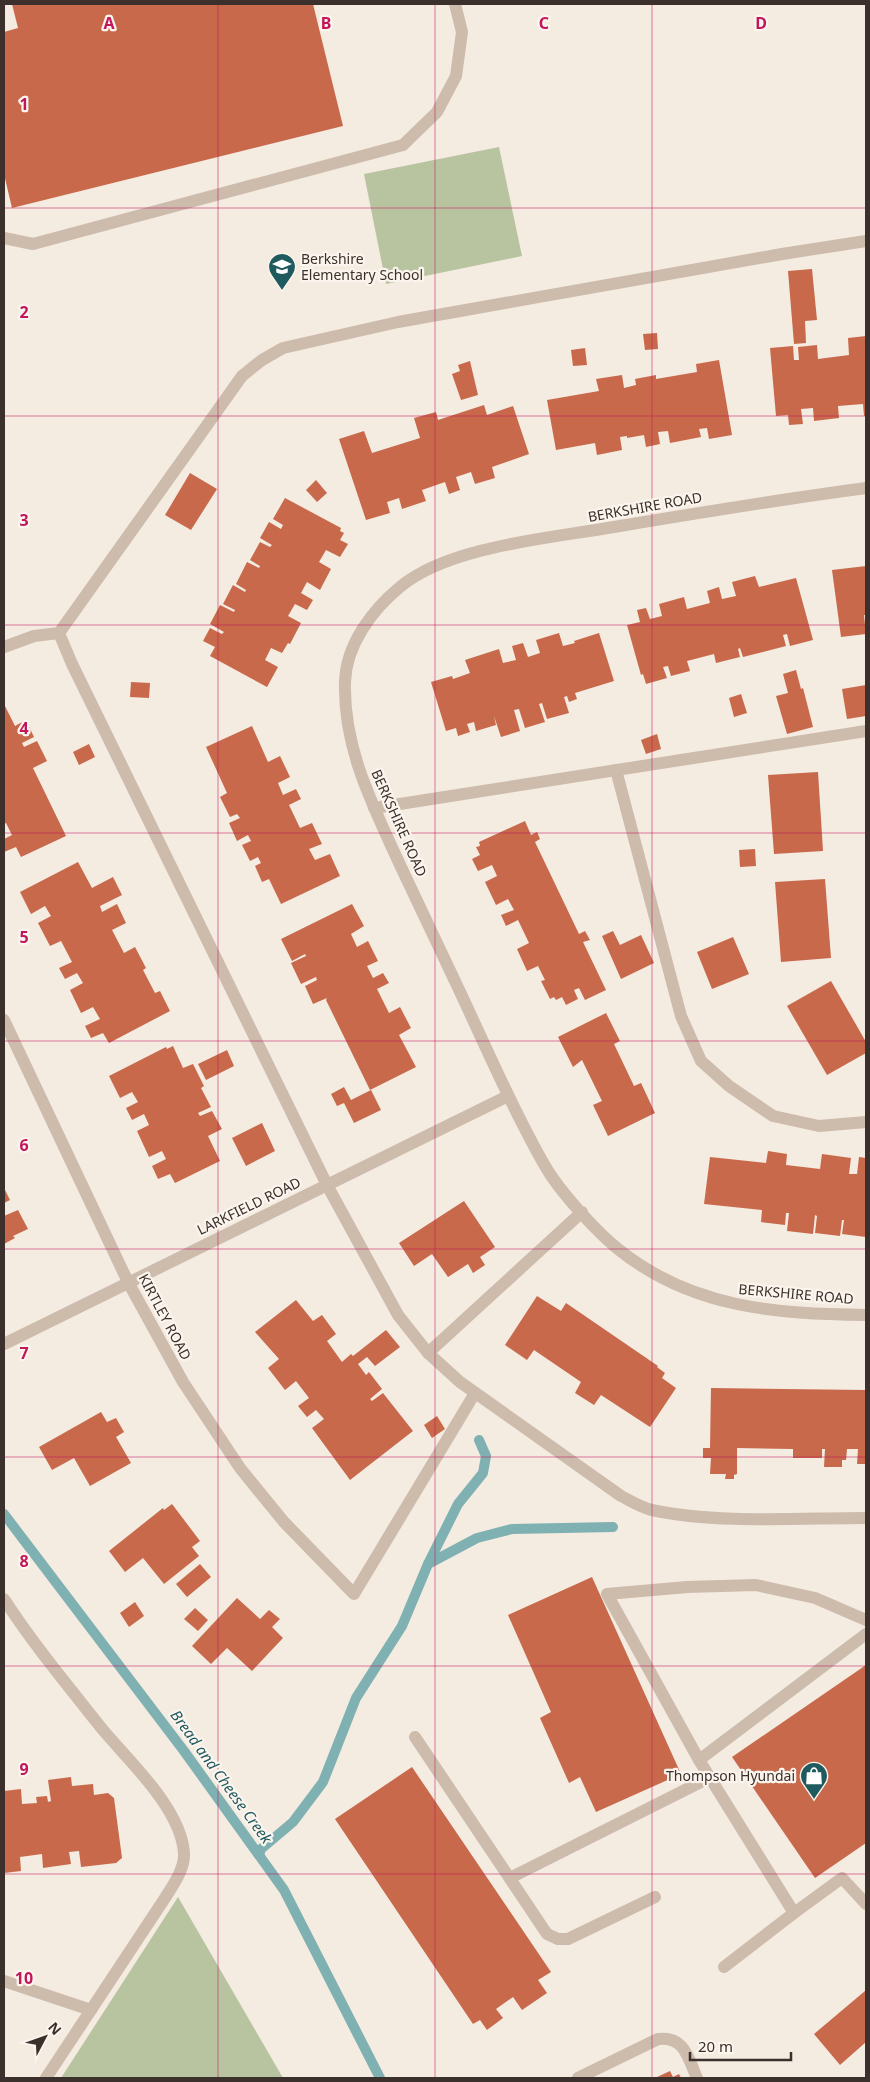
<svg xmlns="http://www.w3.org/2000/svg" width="870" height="2082" viewBox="0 0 870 2082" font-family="'Noto Sans',sans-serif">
<rect width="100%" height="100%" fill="#f4ebe1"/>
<g fill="#b8c4a0">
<polygon points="499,147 522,256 386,284 364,174"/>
<polygon points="178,1897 283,2078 61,2078"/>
</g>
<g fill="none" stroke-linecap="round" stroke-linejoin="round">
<g stroke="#7fb0b2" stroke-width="10">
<polyline points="4,1514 184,1751 284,1890 380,2078"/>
<polyline points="428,1564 477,1538 512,1529 613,1527"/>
<polyline points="259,1855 261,1849 293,1822 323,1782 356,1698 402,1626 428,1564 458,1504 483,1473 486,1456 479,1440"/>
</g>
</g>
<g fill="#c8694b">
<polygon points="12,4 313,4 343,126 12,208 4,174 4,32 18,28"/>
<polygon points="812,269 817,320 805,321 806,343 794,344 788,271"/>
<polygon points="657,333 658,349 645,350 643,334"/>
<polygon points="866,336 866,416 864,416 863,404 838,406 839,418 814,421 813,408 801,409 803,424 789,425 788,415 776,416 770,348 793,346 794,360 799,360 798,347 817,345 818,359 849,355 848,338"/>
<polygon points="585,348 587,365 573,366 571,350"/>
<polygon points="719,360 732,435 709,439 707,428 699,429 701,437 670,443 668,431 658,432 660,444 646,447 644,435 627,438 627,436 620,437 622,450 597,455 595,443 556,450 547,400 599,391 596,379 622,375 624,388 636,385 635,379 656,375 656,379 697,372 696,364"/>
<polygon points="470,361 478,395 461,400 452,374 460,371 458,365"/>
<polygon points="484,405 487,415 513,406 529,454 492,467 495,478 475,484 471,472 456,477 460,490 449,494 445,482 422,490 426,501 402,509 399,498 387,502 390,513 366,520 339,439 364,431 372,453 420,438 414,418 436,412 438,420"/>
<polygon points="190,473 217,489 191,530 165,515"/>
<polygon points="316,480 327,493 317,502 306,490"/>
<polygon points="285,498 341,528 340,531 344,533 340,540 348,544 340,557 326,550 319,562 331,569 320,590 307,582 301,593 313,600 307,610 295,604 288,616 301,623 290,644 288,643 282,653 271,648 265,660 278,667 267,687 210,656 215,647 203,641 210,628 222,634 224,632 210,624 220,605 234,612 235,610 223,604 233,585 245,592 246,590 236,584 247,562 259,568 260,566 250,560 260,542 270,547 272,545 260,538 269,522 281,529 283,525 273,519"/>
<polygon points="866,566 866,615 864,615 866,634 841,637 832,570"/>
<polygon points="755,576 759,587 796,578 813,640 790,646 787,634 783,635 786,646 743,657 740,648 738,649 740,657 716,663 714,654 687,661 690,671 671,676 668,666 663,667 667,678 646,684 643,674 641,675 627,625 640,622 637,610 646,608 650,619 662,616 659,604 684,597 687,609 710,603 707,591 719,587 722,599 736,596 732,582"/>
<polygon points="559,633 563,646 575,643 574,641 599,633 614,681 575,693 577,699 569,702 567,696 564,697 569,713 547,719 542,703 539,704 545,722 525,728 519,709 514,710 520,731 501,737 494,716 496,725 476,731 474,722 467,724 470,732 458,736 456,728 446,731 431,682 452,676 453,679 470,673 465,660 499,649 503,663 516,660 512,646 523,643 528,657 540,653 536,640"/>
<polygon points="796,670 801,689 803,688 813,727 787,734 776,696 788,693 783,674"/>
<polygon points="131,682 150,683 149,698 130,697"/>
<polygon points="866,685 866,716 847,719 842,689"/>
<polygon points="741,694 747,713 734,717 729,698"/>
<polygon points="4,704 15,726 26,720 34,737 22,743 24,747 37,741 47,761 33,768 66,836 21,857 16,847 4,852 4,839 12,835 6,823 4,824"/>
<polygon points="252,726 268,762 280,756 290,777 278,783 283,795 296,789 301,799 289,805 300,828 312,823 322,844 309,849 315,860 330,854 340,876 281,904 269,879 262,882 255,866 261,863 258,857 250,861 242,845 251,841 248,835 237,841 229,823 240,818 237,814 230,817 220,797 227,793 206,747"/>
<polygon points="657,734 661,749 646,754 641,740"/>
<polygon points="89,744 95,757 79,765 73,752"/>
<polygon points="818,772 823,851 774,854 768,775"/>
<polygon points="525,821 531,835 537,832 540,839 535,842 579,934 585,931 590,940 583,942 606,990 585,1000 579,988 574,990 578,999 566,1005 562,997 556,1000 554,997 550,999 541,981 545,980 538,966 527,971 517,949 529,943 518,920 506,926 501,915 514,910 508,899 496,905 485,882 497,876 492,865 478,871 472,859 480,855 476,847 480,846 479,842"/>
<polygon points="755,849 756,866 740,867 739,850"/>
<polygon points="78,862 92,888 113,877 122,895 100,906 102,912 117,904 126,923 112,930 124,953 135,947 146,968 143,970 155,993 160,991 170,1011 109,1043 103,1033 91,1038 85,1026 100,1019 93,1007 81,1013 70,990 83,983 77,973 65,979 59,968 72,962 61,941 50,946 38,923 51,916 45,906 31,914 20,892"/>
<polygon points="825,879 831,958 781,962 775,882"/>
<polygon points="352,904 364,926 351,934 357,947 368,941 378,961 367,966 373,978 383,973 389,983 377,989 389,1013 400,1007 411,1028 399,1035 416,1067 370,1090 326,1000 327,998 313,1004 305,986 317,980 316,977 301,984 291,963 306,956 305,954 292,961 281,939"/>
<polygon points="613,931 620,945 641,935 654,963 621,979 602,936"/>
<polygon points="733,937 749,974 712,989 697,952"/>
<polygon points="831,981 866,1042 866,1053 827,1075 787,1006"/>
<polygon points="606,1013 620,1041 614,1044 634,1086 641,1083 655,1113 608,1136 593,1105 602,1101 582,1060 573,1067 558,1037"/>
<polygon points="173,1046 183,1068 193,1064 204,1086 201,1088 211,1107 198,1113 200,1116 212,1111 222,1129 208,1136 220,1161 175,1183 170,1174 158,1179 152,1166 166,1159 162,1151 149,1157 137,1131 149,1125 144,1114 132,1120 126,1108 138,1102 132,1092 120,1098 109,1076 166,1047 167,1049"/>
<polygon points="227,1050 234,1066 206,1080 198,1064"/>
<polygon points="344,1087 351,1100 371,1090 381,1110 354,1123 344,1103 337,1106 331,1094"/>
<polygon points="262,1123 275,1151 246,1166 232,1138"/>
<polygon points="768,1151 787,1154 786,1165 820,1169 822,1154 851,1158 849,1174 857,1174 859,1157 866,1158 866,1237 842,1234 844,1220 842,1220 840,1236 815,1233 817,1216 815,1215 813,1234 787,1231 789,1213 786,1213 785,1225 761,1222 762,1210 704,1204 710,1157 766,1163"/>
<polygon points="4,1188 10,1200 4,1203"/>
<polygon points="464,1201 495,1247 480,1257 485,1265 473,1273 468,1264 448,1277 432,1254 414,1266 399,1243"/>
<polygon points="18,1210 28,1229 13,1236 15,1238 4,1244 4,1216"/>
<polygon points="537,1296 561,1311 566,1303 658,1366 657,1367 665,1373 662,1378 676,1388 650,1427 601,1395 594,1405 575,1393 581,1382 534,1350 527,1360 505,1345"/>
<polygon points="296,1300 313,1321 322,1315 336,1334 327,1341 342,1362 351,1354 353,1356 386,1330 400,1347 375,1366 367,1357 358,1364 366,1375 369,1372 382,1389 370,1399 372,1401 383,1393 413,1431 350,1480 312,1428 324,1419 316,1410 307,1417 298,1406 309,1398 296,1381 285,1390 268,1368 279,1359 255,1332"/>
<polygon points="711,1388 866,1390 866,1464 857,1464 858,1449 847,1449 846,1460 842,1460 842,1467 824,1467 825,1449 822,1449 822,1458 793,1458 793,1449 737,1448 737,1474 734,1475 734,1479 725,1479 726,1474 710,1474 711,1458 703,1458 703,1448 710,1448"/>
<polygon points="101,1412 107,1422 116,1418 124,1432 116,1437 131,1463 90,1486 74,1458 52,1470 39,1447"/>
<polygon points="437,1416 445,1429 432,1438 424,1425"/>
<polygon points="172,1504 200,1541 192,1547 199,1556 164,1584 143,1558 125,1572 109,1551 163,1508 164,1510"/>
<polygon points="200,1564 211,1577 187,1597 176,1584"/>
<polygon points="592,1577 681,1774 596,1812 580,1777 569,1783 540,1718 551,1712 508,1615"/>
<polygon points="237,1598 260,1619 269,1610 280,1619 272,1627 283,1638 252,1671 227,1648 211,1664 192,1646"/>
<polygon points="135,1602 144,1616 129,1627 120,1613"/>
<polygon points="195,1608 208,1620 198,1631 184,1619"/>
<polygon points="866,1665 866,1843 815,1878 732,1757"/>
<polygon points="412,1767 551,1972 538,1980 547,1993 522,2010 513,1997 496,2009 503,2018 487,2030 480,2020 473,2024 335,1819"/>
<polygon points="71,1777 72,1786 93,1784 94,1795 108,1793 114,1798 122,1858 116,1863 81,1867 79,1851 69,1852 71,1864 43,1868 42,1854 20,1857 21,1871 4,1873 4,1791 21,1789 22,1804 37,1803 36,1797 47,1796 48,1802 51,1801 48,1780"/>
<polygon points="865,1991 866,1993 866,2042 840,2065 814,2034"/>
<polygon points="670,2071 673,2077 679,2074 681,2078 655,2078"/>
</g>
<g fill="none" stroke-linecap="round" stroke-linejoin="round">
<g stroke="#cdbbac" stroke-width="12">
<polyline points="4,238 33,244 403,145 437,112 456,76 462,32 455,4"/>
<path d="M 866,488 C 782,499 698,513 614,527 C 552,538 449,546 400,587 C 372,610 346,645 345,682 C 343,749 374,808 401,867 C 421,910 442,953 462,996 C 482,1039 501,1082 523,1125 C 532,1142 541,1161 552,1177 C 568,1200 597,1232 618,1249 C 691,1308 776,1314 866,1315"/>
<path d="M 59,633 L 72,664 L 327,1185 L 398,1315 L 428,1353 L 460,1382 L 621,1496 C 631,1501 642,1508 652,1510 C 717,1524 799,1518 866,1518"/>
<polyline points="4,647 34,636 59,633 242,376 262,360 283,348 398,322 782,254 866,241"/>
<polyline points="616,770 681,1016 701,1061 729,1086 773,1116 819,1126 866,1122"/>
<polyline points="374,808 866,731"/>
<polyline points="4,1020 128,1282 183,1382 240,1468 284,1522 354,1594 475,1393"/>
<polyline points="4,1344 508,1096"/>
<polyline points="428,1353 582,1212"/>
<path d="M 4,1599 C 33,1644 69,1687 103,1730 C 130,1762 181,1809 184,1853 C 185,1869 173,1885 165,1898 L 46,2078"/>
<polyline points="866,1634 699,1760 794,1913 842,1878 866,1904"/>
<polyline points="415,1737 547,1934 558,1939 568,1939 655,1897"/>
<polyline points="699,1760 607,1594 687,1587 756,1585 815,1598 866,1620"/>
<polyline points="510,1878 709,1778"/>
<polyline points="724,1967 794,1913"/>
<polyline points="4,1981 91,2010"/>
<path d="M 578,2078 L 658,2039 C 685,2036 688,2058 697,2078"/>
</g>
</g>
<path fill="none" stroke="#c2185b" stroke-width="1" stroke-opacity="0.55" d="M 218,4 L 218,2078M 435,4 L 435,2078M 652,4 L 652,2078M 4,208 L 866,208M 4,416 L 866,416M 4,625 L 866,625M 4,833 L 866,833M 4,1041 L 866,1041M 4,1249 L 866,1249M 4,1457 L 866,1457M 4,1666 L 866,1666M 4,1874 L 866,1874"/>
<defs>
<symbol id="school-pin" viewBox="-11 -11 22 30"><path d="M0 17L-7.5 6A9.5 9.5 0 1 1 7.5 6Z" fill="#1f5a5e" stroke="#fbf5ee"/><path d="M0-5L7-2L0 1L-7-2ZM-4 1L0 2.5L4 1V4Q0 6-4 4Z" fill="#fff"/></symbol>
<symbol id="shop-pin" viewBox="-11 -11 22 30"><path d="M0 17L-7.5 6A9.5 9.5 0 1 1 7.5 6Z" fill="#1f5a5e" stroke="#fbf5ee"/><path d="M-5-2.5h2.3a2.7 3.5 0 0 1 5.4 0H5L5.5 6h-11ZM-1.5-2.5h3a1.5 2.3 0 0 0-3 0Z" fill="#fff"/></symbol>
</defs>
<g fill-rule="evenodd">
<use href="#school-pin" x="266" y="251" width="32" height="43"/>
<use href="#shop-pin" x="798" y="1760" width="32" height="43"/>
</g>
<g text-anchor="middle" stroke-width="4.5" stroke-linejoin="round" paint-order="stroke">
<g font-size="14" fill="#3b302b" stroke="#fbf5ee" text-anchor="start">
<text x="301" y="264">Berkshire<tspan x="301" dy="16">Elementary School</tspan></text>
<text x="795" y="1781" text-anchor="end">Thompson Hyundai</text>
</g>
<g font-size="14" fill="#3b302b" stroke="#fbf5ee">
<text transform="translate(645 507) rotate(-10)" y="5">BERKSHIRE ROAD</text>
<text transform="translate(399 823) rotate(66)" y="5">BERKSHIRE ROAD</text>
<text transform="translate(249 1206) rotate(-26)" y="5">LARKFIELD ROAD</text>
<text transform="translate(796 1294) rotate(5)" y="5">BERKSHIRE ROAD</text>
<text transform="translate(165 1317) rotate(62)" y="5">KIRTLEY ROAD</text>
</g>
<g font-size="15" font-style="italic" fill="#1f5a5e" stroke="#fbf5ee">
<text transform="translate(221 1777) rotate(54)" y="5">Bread and Cheese Creek</text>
</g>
</g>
<g font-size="16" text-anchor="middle" font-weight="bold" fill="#c2185b" stroke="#fbf5ee" stroke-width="4.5" stroke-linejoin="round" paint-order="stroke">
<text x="109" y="29">A</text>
<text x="326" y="29">B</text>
<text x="544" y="29">C</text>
<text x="761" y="29">D</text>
<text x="24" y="110">1</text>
<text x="24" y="318">2</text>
<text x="24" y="526">3</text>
<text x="24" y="734">4</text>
<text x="24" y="943">5</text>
<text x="24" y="1151">6</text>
<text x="24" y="1359">7</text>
<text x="24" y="1567">8</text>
<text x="24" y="1775">9</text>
<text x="24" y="1984">10</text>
</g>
<rect width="870" height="2082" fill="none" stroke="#3b302b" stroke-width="10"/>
<g transform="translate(45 2037) rotate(49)" stroke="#fbf5ee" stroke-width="4" paint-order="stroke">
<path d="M0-4L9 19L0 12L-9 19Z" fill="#3b302b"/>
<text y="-8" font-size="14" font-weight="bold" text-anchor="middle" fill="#3b302b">N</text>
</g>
<path d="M690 2052v8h101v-8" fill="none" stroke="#3b302b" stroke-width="2.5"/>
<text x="698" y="2052" font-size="15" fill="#3b302b" stroke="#fbf5ee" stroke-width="4" paint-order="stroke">20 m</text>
</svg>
